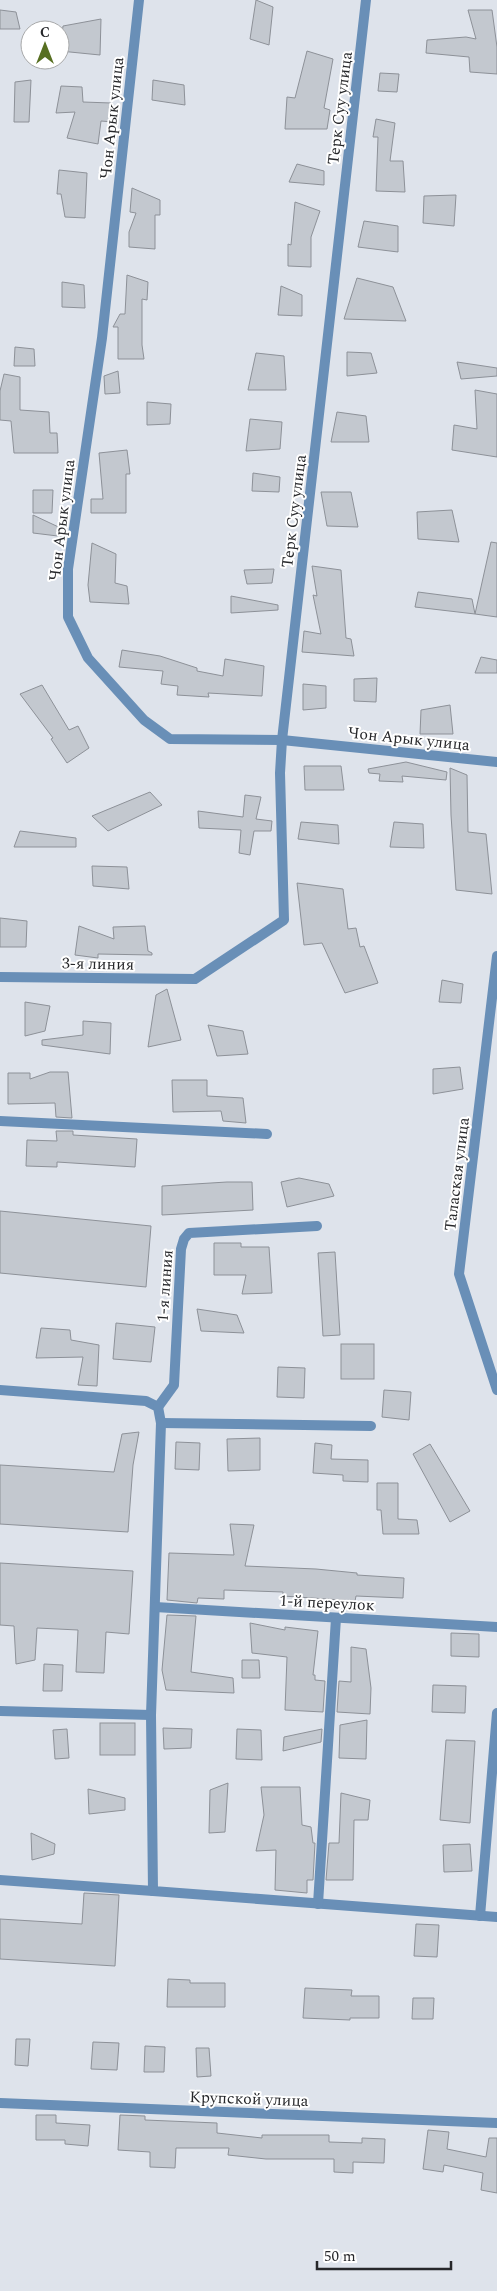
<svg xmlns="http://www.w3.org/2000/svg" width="497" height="2291" viewBox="0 0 497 2291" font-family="Spectral,serif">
<rect width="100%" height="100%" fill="#dee3eb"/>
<g fill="#c3c8cf" stroke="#8d9198">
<polygon points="256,0 273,7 269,45 250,39"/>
<polygon points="0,10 16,12 20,29 0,29"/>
<polygon points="468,10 492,10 497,47 497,74 470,72 469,57 426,53 427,40 466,37 476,39"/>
<polygon points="101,19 100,55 60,51 63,26"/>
<polygon points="307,51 333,59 324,108 330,110 327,129 285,129 287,97 295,98"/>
<polygon points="380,73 399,74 397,92 378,91"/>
<polygon points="31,80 29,122 14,122 15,82"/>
<polygon points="153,80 184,85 185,105 152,100"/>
<polygon points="61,86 82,87 83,102 111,103 113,122 101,121 98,144 67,138 75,112 56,113"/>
<polygon points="376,119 395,123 390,161 403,161 405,192 376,191 378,137 373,137"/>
<polygon points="297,164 324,171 324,185 289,182"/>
<polygon points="59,170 87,173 85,218 65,217 61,194 57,194"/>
<polygon points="132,188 160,200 160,215 155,215 155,249 129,247 129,232 136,213 130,212"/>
<polygon points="456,195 454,226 423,223 424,196"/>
<polygon points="295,202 320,211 311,237 311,267 288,266 288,244 291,245"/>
<polygon points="364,221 398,226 398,252 358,247"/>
<polygon points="127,275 148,282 147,300 142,299 142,345 144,359 118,359 118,327 113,327 120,314 125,314"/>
<polygon points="357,278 393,287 406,321 344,319"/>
<polygon points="62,282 84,285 85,308 62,307"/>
<polygon points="281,286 302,295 302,316 278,315"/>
<polygon points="15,347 34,349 35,366 14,366"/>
<polygon points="347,352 371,353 377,373 347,376"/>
<polygon points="256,353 284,356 286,390 248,390"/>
<polygon points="457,362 497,368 497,376 461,379"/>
<polygon points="118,371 120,393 105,394 104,376"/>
<polygon points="4,374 20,377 20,410 49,412 50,433 57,433 58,453 14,453 11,421 0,420 0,391"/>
<polygon points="475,390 497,394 497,457 452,450 454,425 477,429"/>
<polygon points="147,402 171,404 170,424 147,425"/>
<polygon points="337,412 366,416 369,442 331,442"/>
<polygon points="250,419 282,422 280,449 246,451"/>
<polygon points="127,450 130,474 126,474 126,513 91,513 91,499 103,499 99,453"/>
<polygon points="253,473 280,477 279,492 252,491"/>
<polygon points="33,490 53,490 52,513 33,513"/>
<polygon points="321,492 351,492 358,527 327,526"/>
<polygon points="452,510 459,542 418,539 417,512"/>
<polygon points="33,515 67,531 66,537 33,533"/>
<polygon points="491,542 497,543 497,617 475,614"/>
<polygon points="92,543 116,554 115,583 127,586 129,604 90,602 88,585"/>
<polygon points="312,566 341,570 346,638 351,639 354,656 302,652 304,631 321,634 313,595 317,596"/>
<polygon points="274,569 272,583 247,584 244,570"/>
<polygon points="418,592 472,599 475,614 415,607"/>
<polygon points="231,596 278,605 278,610 231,613"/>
<polygon points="122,650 160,656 197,668 197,671 223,676 225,659 264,666 262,696 208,693 209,697 177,695 178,686 161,684 163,671 119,667"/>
<polygon points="481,657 497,660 497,673 475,673"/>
<polygon points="377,678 376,702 354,701 354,679"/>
<polygon points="303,684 326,686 326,708 303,710"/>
<polygon points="42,685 69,730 78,726 89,748 67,763 51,739 53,738 20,694"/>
<polygon points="450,705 453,734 420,734 421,710"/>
<polygon points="406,762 447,772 446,780 402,776 403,782 379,781 380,774 369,773 368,769"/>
<polygon points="304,766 341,766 344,790 305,790"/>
<polygon points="450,768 467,775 468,832 486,834 492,894 456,890 451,815"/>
<polygon points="150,792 162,805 108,831 92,816"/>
<polygon points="245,795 261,797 256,819 272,821 271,831 254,831 250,855 239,853 241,830 199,828 198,811 243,817"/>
<polygon points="301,822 338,825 339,844 298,839"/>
<polygon points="394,822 423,824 424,848 390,847"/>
<polygon points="20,831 76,838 76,847 14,847"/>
<polygon points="92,866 127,867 129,889 93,886"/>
<polygon points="297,883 343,889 348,929 356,928 360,947 364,946 378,983 345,993 322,943 304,945"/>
<polygon points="0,918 27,921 26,947 0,947"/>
<polygon points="79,926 114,939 113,927 145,926 148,951 152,953 152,955 98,954 98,958 75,955"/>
<polygon points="442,980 463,984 461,1003 439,1002"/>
<polygon points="167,989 181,1040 148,1047 156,995"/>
<polygon points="25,1002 50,1006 45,1031 25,1036"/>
<polygon points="83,1021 111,1023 110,1054 42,1045 42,1040 83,1035"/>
<polygon points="208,1025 243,1031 248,1054 217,1056"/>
<polygon points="460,1067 463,1089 433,1094 433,1069"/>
<polygon points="50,1072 68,1072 72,1118 56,1117 55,1103 8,1104 8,1073 30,1073 30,1079"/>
<polygon points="172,1080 207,1080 207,1096 243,1098 246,1123 223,1121 221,1111 173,1112"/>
<polygon points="56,1131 73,1131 73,1135 137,1139 135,1167 57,1162 57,1167 26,1166 27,1140 57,1141"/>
<polygon points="299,1178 329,1184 334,1196 287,1207 281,1182"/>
<polygon points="227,1182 252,1182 253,1210 162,1215 162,1186"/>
<polygon points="0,1211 151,1226 146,1287 0,1273"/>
<polygon points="214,1243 241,1243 241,1247 269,1247 272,1293 242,1294 246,1275 214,1275"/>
<polygon points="335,1252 340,1335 323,1336 318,1253"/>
<polygon points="197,1309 237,1315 244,1333 201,1331"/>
<polygon points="116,1323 155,1327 151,1362 113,1359"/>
<polygon points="41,1328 70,1330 71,1340 99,1345 97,1386 78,1385 83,1357 36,1358"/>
<rect x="341" y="1344" width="33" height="35"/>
<polygon points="278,1367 305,1368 304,1398 277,1397"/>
<polygon points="384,1390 411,1392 409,1420 382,1417"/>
<polygon points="139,1432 133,1465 128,1532 0,1524 0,1465 114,1472 122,1434"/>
<polygon points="260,1438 260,1470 228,1471 227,1439"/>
<polygon points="176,1442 200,1443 199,1470 175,1469"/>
<polygon points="315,1443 332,1445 331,1459 368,1460 368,1482 343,1481 343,1475 313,1473"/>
<polygon points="430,1444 470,1511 450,1522 413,1454"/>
<polygon points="377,1483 398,1483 398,1519 417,1520 419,1534 383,1534 381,1510 377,1510"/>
<polygon points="230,1524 254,1525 245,1566 316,1569 357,1573 357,1575 404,1578 403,1598 356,1596 355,1601 283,1596 283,1592 224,1590 224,1599 198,1598 197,1603 167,1600 169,1553 234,1555"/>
<polygon points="0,1563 133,1571 129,1634 106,1632 104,1673 76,1672 78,1630 37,1628 35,1660 16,1664 14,1626 0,1625"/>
<polygon points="167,1615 196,1616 191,1672 233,1678 234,1693 166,1690 162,1670"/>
<polygon points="250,1623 285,1630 285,1627 318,1631 313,1675 315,1675 315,1680 325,1681 323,1712 285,1710 287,1657 252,1653"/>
<polygon points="451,1633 479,1634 479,1657 451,1656"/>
<polygon points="351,1647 366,1649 371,1688 370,1714 337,1712 339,1681 351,1682"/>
<polygon points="242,1660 259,1660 260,1678 242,1678"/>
<polygon points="44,1664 63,1665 62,1691 43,1691"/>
<polygon points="433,1685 466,1686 465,1713 432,1712"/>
<polygon points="367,1720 366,1759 339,1758 340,1725"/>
<rect x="100" y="1723" width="35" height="32"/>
<polygon points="163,1728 192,1729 191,1748 164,1749"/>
<polygon points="67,1729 69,1758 55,1759 53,1730"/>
<polygon points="237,1729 261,1730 262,1760 236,1759"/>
<polygon points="322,1729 321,1742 283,1751 284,1737"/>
<polygon points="446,1740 475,1741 470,1823 440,1820"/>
<polygon points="228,1783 225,1832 209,1833 210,1790"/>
<polygon points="261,1787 300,1787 302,1825 311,1827 313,1843 315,1843 313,1880 307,1880 307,1893 275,1890 276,1850 256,1851 264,1815"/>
<polygon points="88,1789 125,1798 125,1810 89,1814"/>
<polygon points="341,1793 370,1800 368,1820 354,1820 353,1880 326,1880 329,1843 339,1843"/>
<polygon points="31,1833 55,1844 54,1854 32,1860"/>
<polygon points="470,1844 472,1871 444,1872 443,1845"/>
<polygon points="84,1893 119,1895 115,1966 0,1959 0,1919 82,1924"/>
<polygon points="416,1924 439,1925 437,1957 414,1956"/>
<polygon points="168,1979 190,1980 190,1983 225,1983 225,2007 167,2007"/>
<polygon points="305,1988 352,1990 351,1996 379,1996 379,2018 350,2018 350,2020 303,2018"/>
<polygon points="413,1998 434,1998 433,2019 412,2019"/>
<polygon points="16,2039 30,2039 28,2066 15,2065"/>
<polygon points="93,2042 119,2043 117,2070 91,2069"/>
<polygon points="145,2046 165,2047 164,2072 144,2072"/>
<polygon points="196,2048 209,2048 211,2076 197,2077"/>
<polygon points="36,2115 56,2115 56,2123 90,2125 88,2146 65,2144 65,2140 36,2140"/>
<polygon points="120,2115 145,2116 145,2120 217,2123 217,2133 262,2138 262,2135 329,2135 329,2142 362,2143 362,2138 385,2139 384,2163 353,2162 353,2173 334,2172 334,2159 266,2159 228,2155 229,2148 176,2148 175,2168 150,2167 150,2152 118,2150"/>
<polygon points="428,2130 449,2132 447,2149 486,2157 489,2138 497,2138 497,2193 481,2190 483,2173 444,2165 443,2172 423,2169"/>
</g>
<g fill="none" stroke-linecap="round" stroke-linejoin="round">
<g stroke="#698fb7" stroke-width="10">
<polyline points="139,0 102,338 68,569 68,617 88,658 144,720 170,739 282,740 497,762"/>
<polyline points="497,956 459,1274 497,1390"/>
<polyline points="0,977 195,979 284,920 280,773 282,740 366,0"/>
<polyline points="0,1121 267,1134"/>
<polyline points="0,1390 146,1401 158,1407 161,1423 151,1715 153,1891 497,1917"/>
<polyline points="158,1407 174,1385 181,1249 184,1239 189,1233 317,1226"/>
<polyline points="161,1423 371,1426"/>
<polyline points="155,1607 497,1627"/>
<polyline points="0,1711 151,1715"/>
<polyline points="0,1880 153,1891"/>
<polyline points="318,1904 336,1618"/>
<polyline points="480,1916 497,1713"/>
<polyline points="0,2103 497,2123"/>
</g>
</g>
<g text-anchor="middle" stroke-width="4" stroke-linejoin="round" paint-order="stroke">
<g font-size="16" fill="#26272a" stroke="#fff">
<text transform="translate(339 108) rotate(-83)" y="6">Терк Суу улица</text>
<text transform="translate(111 118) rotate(-84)" y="6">Чон Арык улица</text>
<text transform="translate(293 511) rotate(-83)" y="6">Терк Суу улица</text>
<text transform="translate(61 520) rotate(-83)" y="6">Чон Арык улица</text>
<text transform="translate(409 738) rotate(6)" y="6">Чон Арык улица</text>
<text transform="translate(98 963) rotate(1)" y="6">3-я линия</text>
<text transform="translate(456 1174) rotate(-83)" y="6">Талаская улица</text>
<text transform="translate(164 1286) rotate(-86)" y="6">1-я линия</text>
<text transform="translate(327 1602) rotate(3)" y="6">1-й переулок</text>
<text transform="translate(249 2098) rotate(2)" y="6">Крупской улица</text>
</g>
</g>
<g transform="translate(45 45)"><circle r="24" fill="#ffffff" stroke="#a8a9aa"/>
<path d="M0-4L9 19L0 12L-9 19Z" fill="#576f21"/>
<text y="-8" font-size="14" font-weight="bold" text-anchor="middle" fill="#26272a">С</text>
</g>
<path d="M317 2261v8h134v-8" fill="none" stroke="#26272a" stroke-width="2.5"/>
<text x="324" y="2261" font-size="15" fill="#26272a" stroke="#ffffff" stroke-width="4" paint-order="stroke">50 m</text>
</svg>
